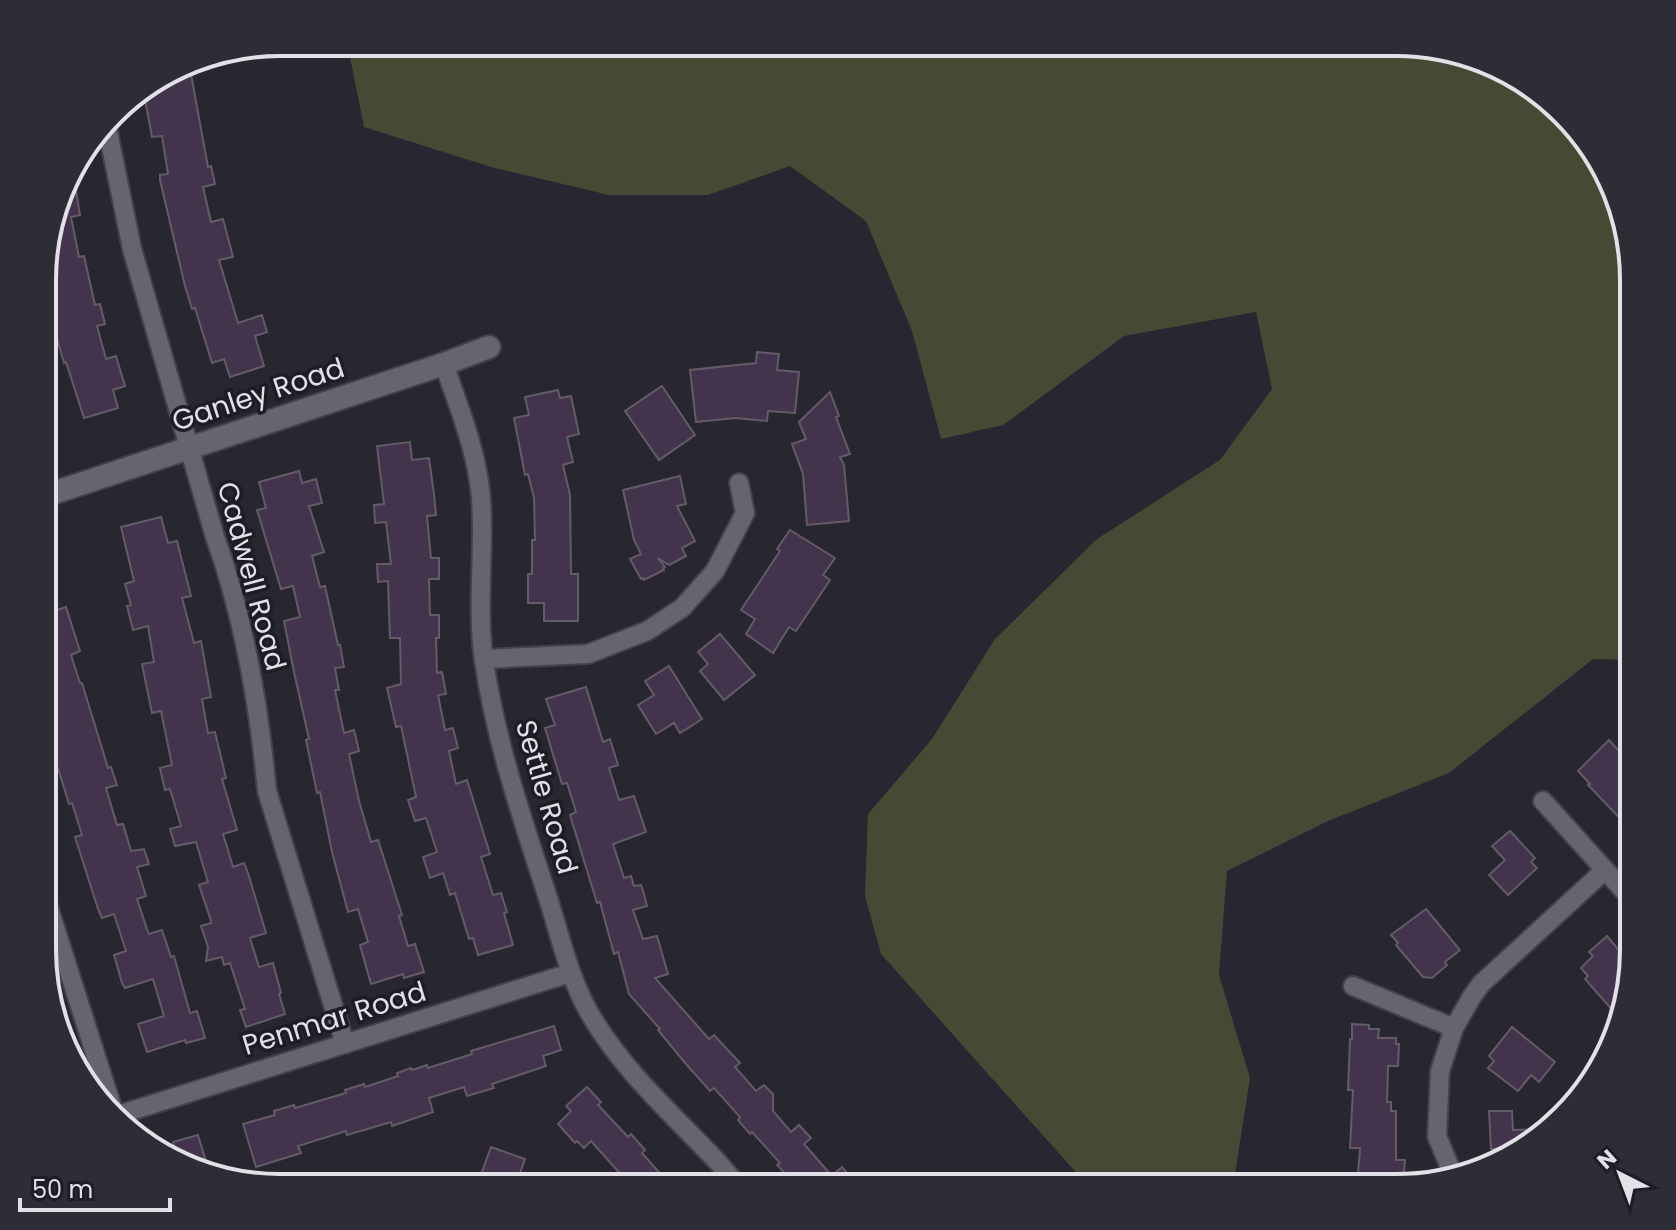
<svg xmlns="http://www.w3.org/2000/svg" width="1676" height="1230" viewBox="0 0 1676 1230" font-family="Poppins,sans-serif">
<rect width="100%" height="100%" fill="#282630"/>
<polygon fill="#464a35" points="347,42 1411,42 1473,55 1541,91 1609,174 1634,265 1634,660 1593,659 1449,773 1328,821 1227,871 1219,975 1250,1078 1235,1174 1210,1188 1090,1188 881,954 865,896 868,814 932,739 995,639 1097,539 1220,460 1272,389 1256,312 1124,336 1003,425 941,439 912,331 866,221 790,166 708,195 609,195 491,167 364,127"/>
<g fill="#44334c" stroke="#635c66" stroke-width="2">
<polygon points="189,63 208,167 211,166 215,184 203,187 211,222 223,219 233,257 219,260 238,323 262,315 267,332 255,336 264,366 230,377 224,359 212,363 195,308 192,309 185,286 160,180 160,175 168,174 162,136 152,137 143,89"/>
<polygon points="72,167 80,215 71,217 79,257 84,256 95,305 100,304 105,324 97,326 106,359 116,356 125,386 113,390 118,408 84,418 66,362 64,363 55,331 52,332 44,296 44,248"/>
<polygon points="757,352 779,354 777,370 799,372 795,413 768,411 767,421 735,418 696,422 690,370 756,363"/>
<polygon points="662,386 695,435 659,460 625,411"/>
<polygon points="558,390 560,398 571,396 579,434 567,437 573,462 563,465 570,495 571,574 578,574 578,621 544,621 544,603 528,603 528,574 532,574 532,540 535,540 534,498 528,474 525,475 514,418 529,415 525,397"/>
<polygon points="830,392 839,416 836,417 850,454 840,457 844,465 849,521 807,525 803,474 792,444 806,439 799,422"/>
<polygon points="410,442 412,460 429,458 434,494 436,515 427,516 431,558 439,558 439,579 429,579 430,615 439,615 439,638 436,638 437,673 442,672 446,694 438,695 445,730 453,728 458,748 449,751 456,784 467,780 490,854 481,857 493,895 501,893 507,912 504,913 513,945 478,955 473,938 469,939 455,893 450,895 443,873 430,878 423,857 437,852 426,818 415,821 408,800 416,797 401,726 396,727 387,688 401,684 400,638 390,638 388,581 378,582 377,564 391,564 386,522 375,523 374,505 384,504 377,446"/>
<polygon points="299,471 302,483 316,479 322,503 309,506 324,552 312,556 320,587 325,586 338,645 340,645 344,667 335,668 339,690 335,690 344,733 354,730 359,751 349,754 359,801 371,842 378,840 402,915 399,916 408,946 415,944 424,972 404,978 403,974 371,984 360,945 368,942 358,909 348,912 332,852 320,792 317,793 306,740 309,739 294,672 284,621 300,617 293,586 281,589 257,510 266,508 259,482"/>
<polygon points="680,476 686,504 677,506 695,541 682,548 686,556 669,565 658,558 665,567 663,568 664,570 644,580 643,578 641,579 630,559 641,554 634,540 623,490"/>
<polygon points="161,517 168,543 177,541 191,596 182,598 194,643 201,641 211,697 202,699 208,733 215,732 226,778 222,779 237,830 223,834 233,867 244,863 248,873 266,933 250,938 259,967 273,963 281,993 279,994 285,1014 246,1027 240,1010 245,1009 230,963 224,965 222,957 206,961 208,947 201,926 211,923 211,921 199,885 208,882 196,842 175,846 170,829 181,826 170,789 165,790 160,768 172,765 161,711 152,713 142,664 154,662 148,626 133,630 127,606 131,605 125,584 134,581 121,527"/>
<polygon points="790,530 835,558 823,575 830,580 796,631 789,627 773,653 746,634 755,619 741,610 780,551 777,549"/>
<polygon points="66,607 80,651 71,655 80,683 82,683 108,768 111,767 117,785 106,788 117,825 123,824 131,851 144,849 149,864 137,867 146,896 137,899 147,929 149,934 162,930 171,957 174,956 190,1013 197,1011 205,1038 186,1043 185,1040 147,1052 138,1024 164,1016 153,979 125,988 122,983 114,955 126,951 114,914 102,918 98,909 75,837 82,835 72,803 69,804 56,762 53,763 44,738 44,614"/>
<polygon points="720,634 755,675 724,700 700,671 708,664 698,652"/>
<polygon points="669,666 702,719 680,733 674,723 656,734 638,705 654,695 645,681"/>
<polygon points="586,687 603,742 610,739 618,765 609,768 619,800 634,796 646,832 613,844 624,878 631,876 634,886 641,885 643,891 647,906 633,910 643,939 657,936 668,974 655,978 709,1039 714,1035 740,1063 735,1067 756,1091 764,1085 773,1094 773,1111 791,1132 799,1125 811,1138 804,1144 832,1176 842,1167 860,1188 802,1188 793,1177 790,1179 777,1165 780,1163 752,1132 750,1134 738,1120 740,1117 714,1088 710,1091 686,1064 658,1030 660,1029 629,994 618,952 614,954 600,902 597,903 570,815 576,812 567,783 562,784 545,728 555,725 546,699"/>
<polygon points="1609,740 1634,767 1634,833 1588,785 1590,784 1578,771"/>
<polygon points="1510,831 1535,858 1531,862 1537,868 1508,895 1489,875 1505,860 1492,846"/>
<polygon points="1426,909 1460,950 1445,962 1447,965 1432,978 1423,977 1396,945 1398,943 1391,935"/>
<polygon points="1607,936 1633,967 1622,1021 1585,979 1588,976 1581,968 1593,956 1589,952"/>
<polygon points="1352,1024 1369,1025 1369,1029 1379,1029 1378,1038 1396,1038 1396,1044 1399,1044 1398,1066 1388,1066 1387,1102 1391,1102 1391,1111 1396,1111 1396,1160 1405,1160 1403,1186 1357,1188 1360,1148 1350,1148 1353,1090 1348,1090 1350,1039 1352,1039"/>
<polygon points="554,1026 561,1050 543,1056 546,1066 492,1084 494,1088 467,1096 464,1087 429,1098 433,1112 392,1126 391,1122 347,1135 346,1131 298,1146 301,1153 256,1167 243,1124 275,1115 274,1111 294,1105 295,1108 346,1093 345,1090 364,1084 365,1087 398,1076 397,1073 411,1068 412,1070 427,1065 428,1068 472,1054 471,1051"/>
<polygon points="1512,1027 1555,1062 1539,1082 1531,1075 1518,1091 1488,1068 1494,1061 1489,1056"/>
<polygon points="587,1087 601,1102 598,1105 628,1137 631,1134 645,1150 642,1153 664,1178 653,1188 633,1188 591,1141 584,1148 577,1141 575,1143 558,1124 571,1111 566,1106"/>
<polygon points="1489,1111 1512,1111 1513,1130 1544,1129 1508,1158 1497,1159 1496,1149 1491,1149"/>
<polygon points="198,1135 210,1175 189,1170 180,1165 173,1142"/>
<polygon points="491,1147 525,1159 516,1184 482,1172"/>
</g>
<g fill="none" stroke-linecap="round" stroke-linejoin="round">
<defs>
<g id="minor">
<path d="M 106,122 L 132,249 L 215,537 C 244,617 259,706 267,791 L 345,1044"/>
<path d="M 444,364 C 459,408 477,451 481,498 C 485,552 476,607 484,661 C 496,742 522,818 547,895 C 560,935 569,978 590,1014 C 622,1069 668,1110 712,1156 C 722,1166 730,1177 740,1188"/>
<polyline points="484,659 588,654 647,631 682,608 715,571 745,513 739,483"/>
<polyline points="1543,801 1634,902"/>
<polyline points="44,893 115,1116"/>
<polyline points="1353,986 1454,1028"/>
<polyline points="115,1116 570,973"/>
<polyline points="1453,1175 1437,1136 1440,1071 1454,1028 1471,998 1481,984 1605,870"/>
<polyline points="712,1188 727,1174"/>
</g>
<polyline id="tertiary" points="44,496 444,364 489,347"/>
</defs>
<use href="#minor" stroke="#43414a" stroke-width="22"/>
<use href="#tertiary" stroke="#43414a" stroke-width="26"/>
<use href="#minor" stroke="#65646f" stroke-width="18"/>
<use href="#tertiary" stroke="#65646f" stroke-width="22"/>
</g>
<g text-anchor="middle" stroke-width="7" stroke-linejoin="round" paint-order="stroke">
<g font-size="28" fill="#e2e1e8" stroke="#1e1d26">
<text transform="translate(258 394) rotate(-18)" y="10">Ganley Road</text>
<text transform="translate(252 576) rotate(75)" y="10">Cadwell Road</text>
<text transform="translate(547 797) rotate(74)" y="10">Settle Road</text>
<text transform="translate(334 1018) rotate(-17)" y="10">Penmar Road</text>
</g>
</g>
<path d="M0 0H1676V1230H0ZM280 56H1396A224 224 0 0 1 1620 280V950A224 224 0 0 1 1396 1174H280A224 224 0 0 1 56 950V280A224 224 0 0 1 280 56Z" fill="#2e2d36" fill-rule="evenodd"/>
<path fill="none" stroke="#e2e1e8" stroke-width="4" d="M280 56H1396A224 224 0 0 1 1620 280V950A224 224 0 0 1 1396 1174H280A224 224 0 0 1 56 950V280A224 224 0 0 1 280 56Z"/>
<g transform="translate(1620 1174) rotate(318)" stroke="#1e1d26" stroke-width="6" paint-order="stroke">
<path d="M0-6L14 30L0 20L-14 30Z" fill="#e2e1e8"/>
<text y="-12" font-size="22" font-weight="bold" text-anchor="middle" fill="#e2e1e8">N</text>
</g>
<path d="M20 1198v12h150v-12" fill="none" stroke="#e2e1e8" stroke-width="4"/>
<text x="32" y="1198" font-size="24" fill="#e2e1e8" stroke="#1e1d26" stroke-width="6" paint-order="stroke">50 m</text>
</svg>
